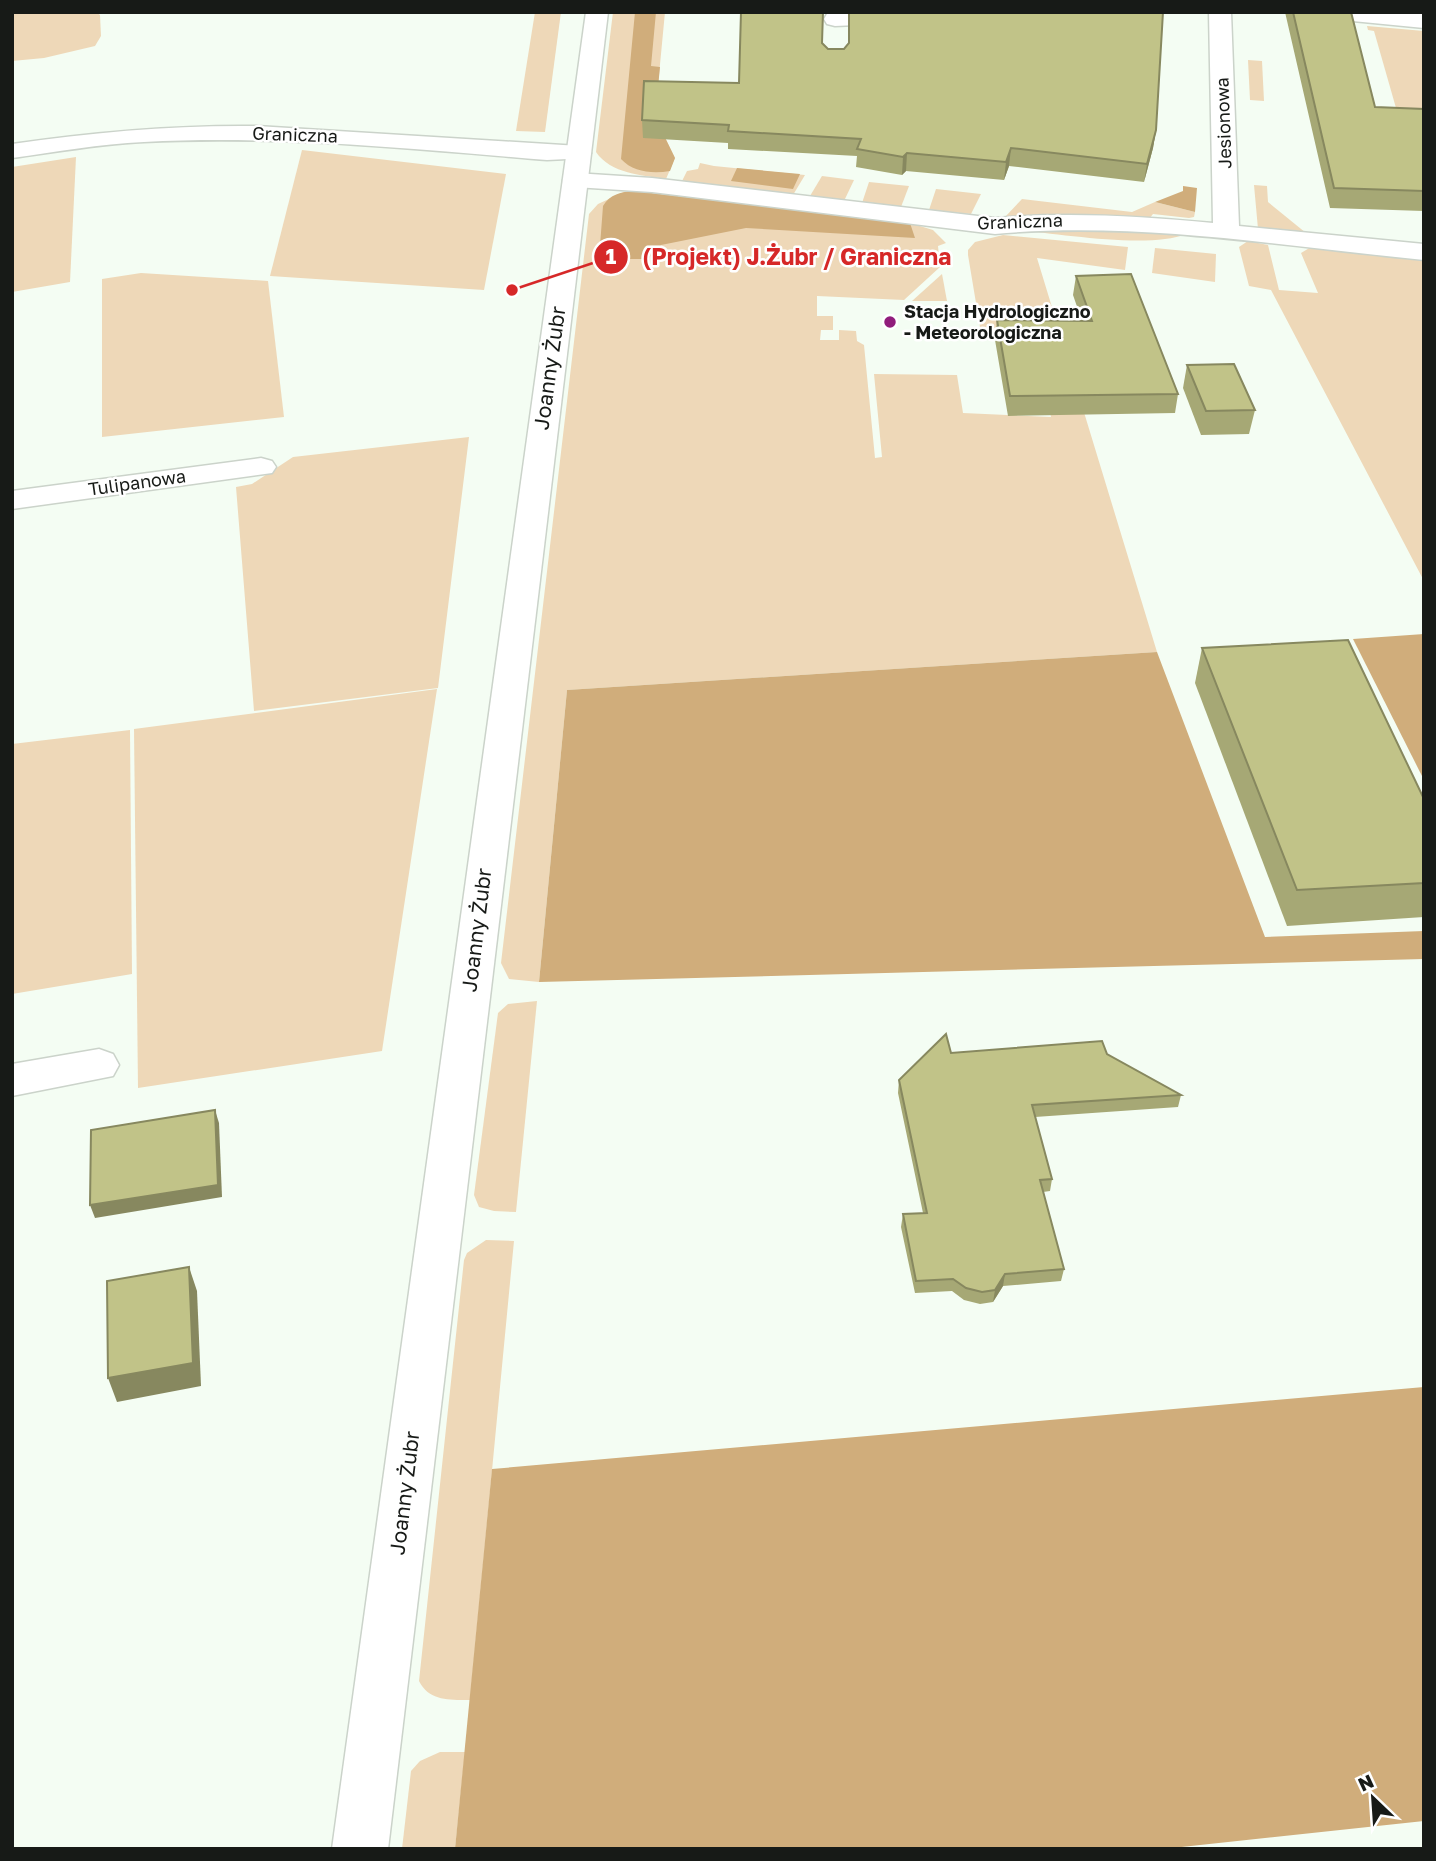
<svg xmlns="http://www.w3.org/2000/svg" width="1436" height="1861" viewBox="0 0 1436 1861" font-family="'Golos Text',sans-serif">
<rect width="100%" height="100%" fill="#f4fdf3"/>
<g fill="#eed8b8">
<polygon points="12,12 96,12 100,15 101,36 95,46 44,58 12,61"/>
<polygon points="535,12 561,12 545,132 516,131"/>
<path d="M 613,12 L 665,12 L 655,117 L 675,158 L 666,179 C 642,175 611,174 596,152 Z"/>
<polygon points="1367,26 1424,31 1424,116 1398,115 1374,31 1368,30"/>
<polygon points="1248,60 1262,61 1264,101 1250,100"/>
<polygon points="302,150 506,174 484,290 270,276"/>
<polygon points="76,157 70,282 12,292 12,167"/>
<polygon points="700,163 714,166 805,175 793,195 682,181 687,171 698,169"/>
<polygon points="822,176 854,180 844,201 810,196"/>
<polygon points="869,182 909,186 901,207 862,203"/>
<polygon points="1254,185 1267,186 1268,202 1306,233 1258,229"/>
<polygon points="936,189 981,194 971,214 929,210"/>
<polygon points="624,192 910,223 933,230 946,243 938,246 940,267 904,300 817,296 817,316 833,316 833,330 821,330 820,340 839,340 839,330 856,331 857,341 864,345 875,458 882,457 874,374 957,375 963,413 1051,417 1036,339 982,339 968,255 968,250 975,242 1003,235 1128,247 1125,270 1037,258 1157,652 567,690 539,982 509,979 501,963 589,214 598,204"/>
<polygon points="1022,199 1132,212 1155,202 1195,212 1194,217 1189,218 1153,214 1149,219 1087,214 1005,217"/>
<path d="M 1043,227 L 1186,234 C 1150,249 1060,234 1018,230 Z"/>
<polygon points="1248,241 1268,245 1279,290 1318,293 1301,253 1311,247 1424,257 1424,581 1271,290 1249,286 1239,247"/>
<polygon points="1155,248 1216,254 1215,282 1152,273"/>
<polygon points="141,273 268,281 284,417 102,437 102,279"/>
<polygon points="942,274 947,301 912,301"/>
<polygon points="469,437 438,688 254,711 236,487 252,484 293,457"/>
<polygon points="437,689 382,1051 138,1088 134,729"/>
<polygon points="130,730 132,974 12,994 12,744"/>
<polygon points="537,1001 516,1212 494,1211 479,1207 474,1195 498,1013 508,1004"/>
<path d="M 486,1240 L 514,1241 L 470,1700 C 449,1700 429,1701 419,1681 L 464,1260 L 467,1253 Z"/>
<polygon points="440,1752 465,1752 455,1849 402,1849 411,1771 420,1761"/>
</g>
<g fill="#d0ad7b">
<path d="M 635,12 L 656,12 L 651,66 L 660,67 L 655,117 L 675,158 L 670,171 C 652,174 633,172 621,159 Z"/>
<polygon points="737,168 800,174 793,189 731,181"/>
<polygon points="1183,186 1197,188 1195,212 1155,202 1183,191"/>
<path d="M 634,191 L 910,223 L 915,238 L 746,228 L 661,245 L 648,259 L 599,259 L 603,206 C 610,194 621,192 634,191 Z"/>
<polygon points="1424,634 1424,780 1353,639"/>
<polygon points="1157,652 1265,937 1424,931 1424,959 539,982 567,690"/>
<polygon points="1424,1387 1424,1821 1163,1849 455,1849 492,1469"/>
</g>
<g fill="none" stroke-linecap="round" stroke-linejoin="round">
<defs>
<g id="street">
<polygon points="838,12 999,12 996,17 988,19 835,26 827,24 824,19 827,14"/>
<path d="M 1209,12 L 1231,12 L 1239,226 L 1424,244 L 1424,260 C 1281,246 1138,221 995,234 L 652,192 L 575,187 L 566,185 L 563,180 L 566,175 L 575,173 L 652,178 L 995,218 C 1069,212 1139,216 1213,223 Z"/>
<polygon points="1321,12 1424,14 1424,28 1332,19 1324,17"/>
<path d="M 257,126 L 579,146 L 588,148 L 591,153 L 588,158 L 547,160 C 413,149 279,135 144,142 C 100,144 56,152 12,158 L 12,144 C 95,132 173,125 257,126 Z"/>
<polygon points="261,458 272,461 276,467 272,473 12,509 12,491"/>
<polygon points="99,1049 113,1054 119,1065 113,1076 12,1096 12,1064"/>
</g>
<polygon id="secondary" points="586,12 608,12 388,1849 332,1849"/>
</defs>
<use href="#street" stroke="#cbd3ca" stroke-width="3"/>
<use href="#secondary" stroke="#cbd3ca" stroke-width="3"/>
<use href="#street" fill="#fff" fill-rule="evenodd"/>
<use href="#secondary" fill="#fff" fill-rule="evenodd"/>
</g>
<g fill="#a6a875">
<polygon points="849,12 1156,130 1153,148 1144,182 1009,166 1004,180 906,171 902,175 856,167 857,156 728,149 728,143 643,138 642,120 739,83 822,43 828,49 844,49 848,44"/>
<polygon points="1285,12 1351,12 1375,107 1424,109 1424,211 1330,208"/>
<polygon points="1076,276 1178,394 1175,413 1008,416 995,340 997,320 1082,321 1073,295"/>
<polygon points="1187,365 1255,410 1249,434 1201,435 1183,388"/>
<polygon points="1202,648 1424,799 1424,917 1287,926 1195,683"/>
<polygon points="951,1053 1107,1054 1181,1095 1178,1107 1035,1117 1052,1179 1050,1191 1043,1192 1064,1269 1061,1281 1003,1286 993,1302 980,1304 964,1300 952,1291 915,1293 901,1227 903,1214 923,1213 898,1093 899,1080"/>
</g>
<g fill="#87885f">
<polygon points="1156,130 1153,148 1144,182 1147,164"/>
<polygon points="1011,148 1009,166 1004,180 1006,162"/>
<polygon points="907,153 906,171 902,175 903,157"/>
<polygon points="215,1110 219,1123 222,1197 95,1218 90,1205"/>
<polygon points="189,1267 197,1291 201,1386 117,1402 108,1378"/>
<polygon points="1005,1274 1003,1286 993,1302 995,1290"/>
</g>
<g fill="#c1c388" stroke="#87885f" stroke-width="2">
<polygon points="741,12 823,12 822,43 828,49 844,49 849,43 849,12 1163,12 1156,130 1147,164 1011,148 1006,162 907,153 903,157 857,149 861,139 728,131 729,125 642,120 644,81 739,83"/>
<polygon points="1293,12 1351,12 1375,107 1424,109 1424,191 1334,188"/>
<polygon points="1131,274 1178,394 1010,396 997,320 1092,321 1076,276"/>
<polygon points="1234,364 1255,410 1206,411 1187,365"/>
<polygon points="1348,640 1424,799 1424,883 1297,890 1202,648"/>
<polygon points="946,1034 951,1053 1102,1041 1107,1054 1181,1095 1032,1105 1052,1179 1040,1180 1064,1269 1005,1274 995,1290 982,1292 966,1288 953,1279 916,1281 903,1214 927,1213 899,1080"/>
<polygon points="215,1110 218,1185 90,1205 91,1130"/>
<polygon points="189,1267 193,1363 108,1378 107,1281"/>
</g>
<circle fill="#911d7c" stroke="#fff" stroke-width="2.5" cx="890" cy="322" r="7"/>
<g text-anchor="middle" stroke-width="5" stroke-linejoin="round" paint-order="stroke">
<g font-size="18" fill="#171a17" stroke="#fff">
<text transform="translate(1224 123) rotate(-92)" y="6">Jesionowa</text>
<text transform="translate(295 135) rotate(2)" y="6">Graniczna</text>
<text transform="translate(1020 222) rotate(-2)" y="6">Graniczna</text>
<text transform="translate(137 483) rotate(-8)" y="6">Tulipanowa</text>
</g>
<g font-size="18" font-weight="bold" fill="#171a17" stroke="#fff" text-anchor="start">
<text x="904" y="318">Stacja Hydrologiczno<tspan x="904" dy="21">- Meteorologiczna</tspan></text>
</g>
<g font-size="21" fill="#171a17" stroke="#fff">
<text transform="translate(550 368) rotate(-82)" y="7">Joanny Żubr</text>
<text transform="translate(477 930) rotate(-83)" y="7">Joanny Żubr</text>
<text transform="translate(405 1493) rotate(-83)" y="7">Joanny Żubr</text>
</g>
</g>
<path fill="none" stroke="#d62828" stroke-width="2.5" d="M512 290L611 257"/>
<g fill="#d62828" stroke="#fff" stroke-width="2.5">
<circle cx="512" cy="290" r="7"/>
<circle cx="611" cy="257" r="18"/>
</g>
<g font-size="21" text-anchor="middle" font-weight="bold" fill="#fff">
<text x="611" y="264">1</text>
</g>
<g font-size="23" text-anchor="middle" font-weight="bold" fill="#d62828" stroke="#fff" stroke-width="5" stroke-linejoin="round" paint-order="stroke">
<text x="797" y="265">(Projekt) J.Żubr / Graniczna</text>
</g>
<rect width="1436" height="1861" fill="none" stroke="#171a17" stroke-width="28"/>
<g transform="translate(1373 1798) rotate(335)" stroke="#ffffff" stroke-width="5" paint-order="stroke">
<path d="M0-5L12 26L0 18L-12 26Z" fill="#171a17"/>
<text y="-10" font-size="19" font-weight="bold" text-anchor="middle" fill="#171a17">N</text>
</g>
</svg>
